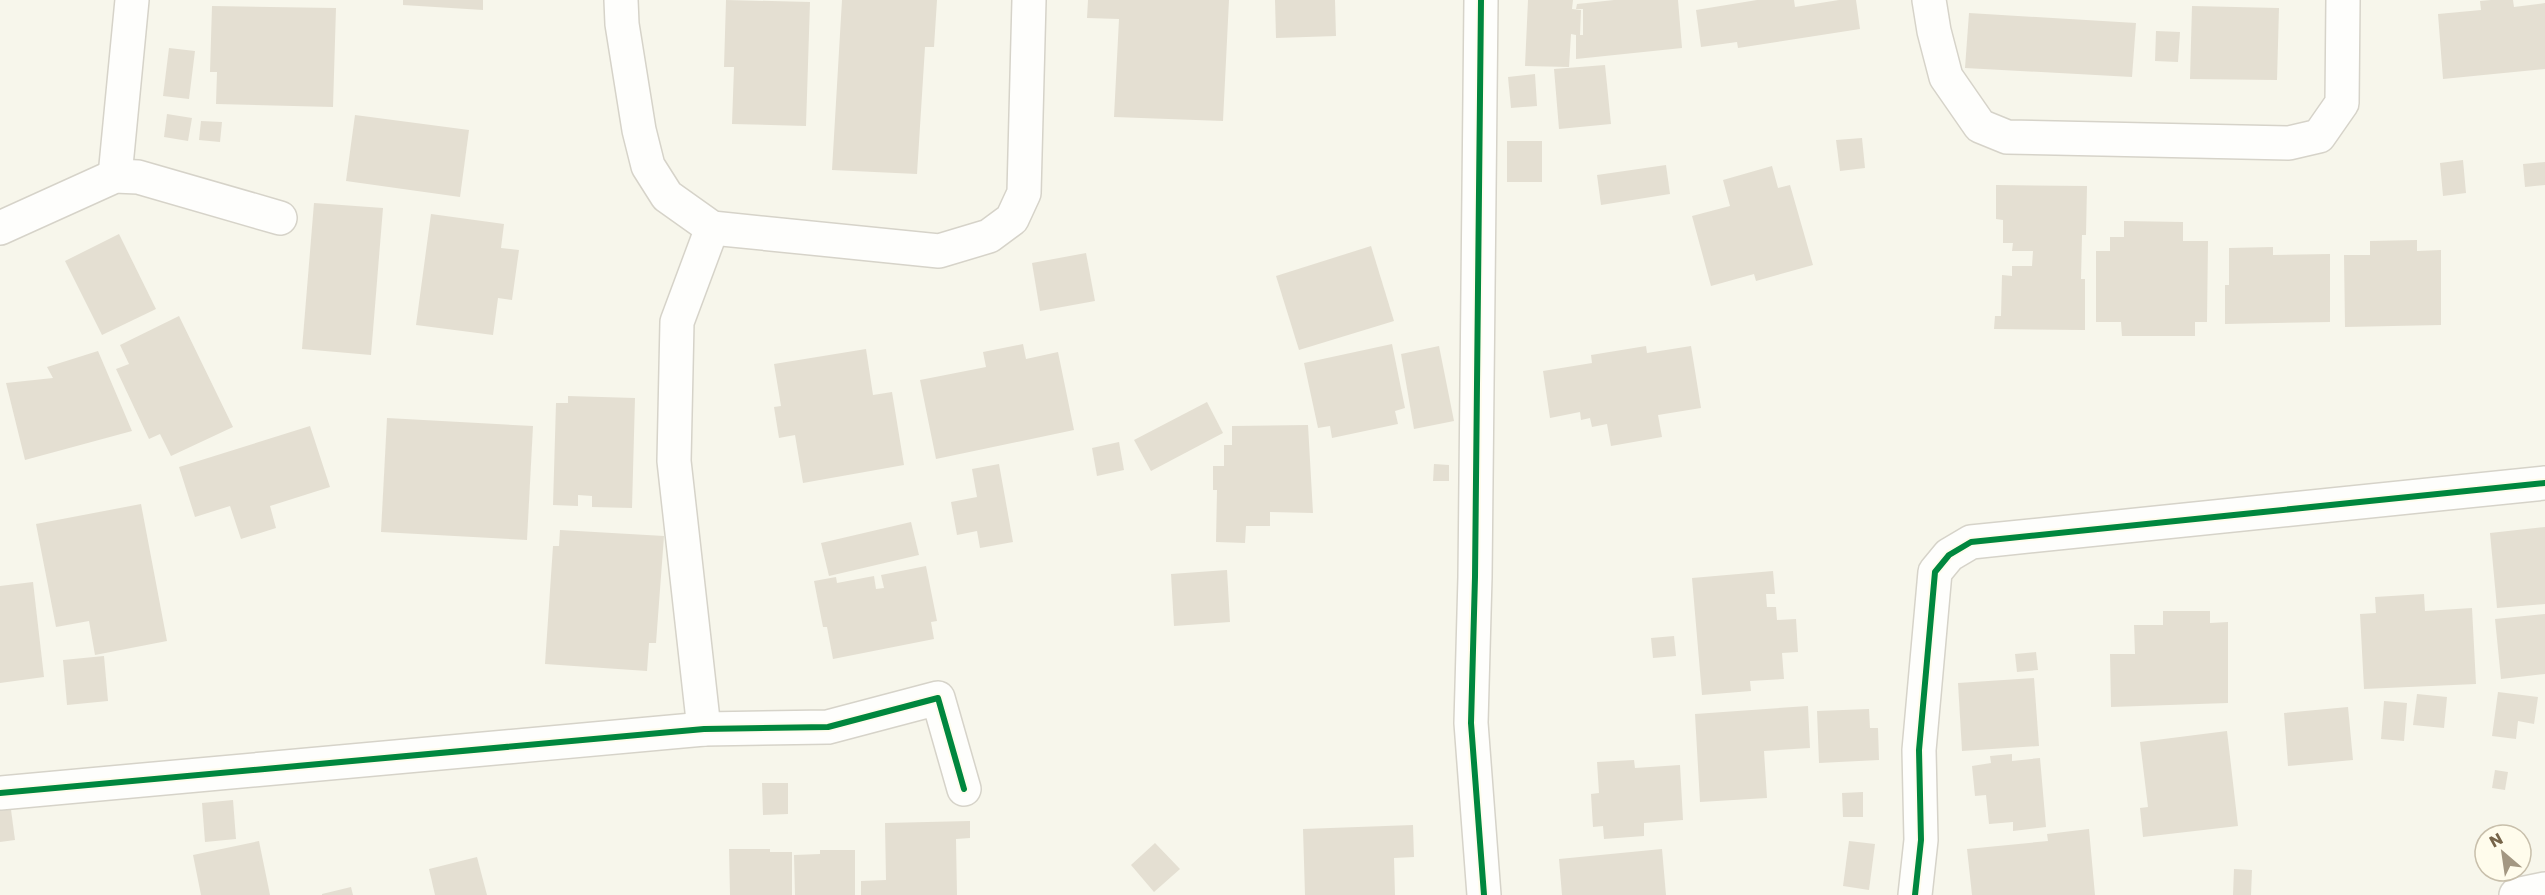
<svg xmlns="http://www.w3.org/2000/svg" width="2545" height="895" viewBox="0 0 2545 895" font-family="Poppins,sans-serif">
<rect width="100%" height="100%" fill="#f7f6eb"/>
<g fill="#e4dfd2">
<polygon points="403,0 483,0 483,10 403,5"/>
<polygon points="726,0 810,2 806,126 732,124 734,67 724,67"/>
<polygon points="842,0 937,0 934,47 925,47 917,174 832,170"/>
<polygon points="1088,0 1229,0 1223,121 1114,117 1119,19 1087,18"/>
<polygon points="1275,0 1335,0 1336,36 1276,38"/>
<polygon points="1528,0 1573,0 1572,9 1581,10 1580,35 1583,35 1583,9 1576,9 1577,4 1614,0 1678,0 1682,48 1576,59 1576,35 1571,34 1569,67 1525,66"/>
<polygon points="1757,0 1794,0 1795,7 1839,0 1856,0 1860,29 1738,48 1737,42 1701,47 1696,10"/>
<polygon points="2491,0 2513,0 2514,7 2545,3 2545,69 2443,79 2438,14 2481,10 2480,1"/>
<polygon points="212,6 336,8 333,107 216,104 217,72 210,72"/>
<polygon points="2192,6 2279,8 2277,80 2190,79"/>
<polygon points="1969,13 2136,23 2132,77 1965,68"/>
<polygon points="2156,31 2180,32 2178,62 2155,61"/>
<polygon points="169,48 195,51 189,99 163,96"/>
<polygon points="1605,65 1611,124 1559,129 1554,69"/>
<polygon points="1535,74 1537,106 1511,108 1508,77"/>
<polygon points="167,114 192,118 188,141 164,137"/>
<polygon points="355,115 469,130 460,197 346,181"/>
<polygon points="201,121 222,122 220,142 199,140"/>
<polygon points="1862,138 1865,168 1840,171 1836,140"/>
<rect x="1507" y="141" width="35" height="41"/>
<polygon points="2463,160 2466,193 2443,196 2440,163"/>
<polygon points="2545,162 2545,185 2525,187 2523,164"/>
<polygon points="1666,165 1670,194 1601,205 1597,175"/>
<polygon points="1772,166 1778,188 1790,185 1813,265 1756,281 1754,274 1711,286 1692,216 1730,206 1723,180"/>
<polygon points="1996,185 2087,186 2086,235 2082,235 2081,279 2085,279 2085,330 1994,329 1995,316 2001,316 2002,275 2012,276 2012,266 2032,266 2033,251 2012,251 2013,243 2003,243 2003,220 1996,219"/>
<polygon points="314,203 383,208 371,355 302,349"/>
<polygon points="431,214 504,224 501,248 519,250 512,300 498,298 493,335 416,325"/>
<polygon points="2124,221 2183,222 2183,241 2208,241 2207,322 2195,322 2195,336 2122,336 2121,322 2096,322 2096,251 2110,251 2110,237 2124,237"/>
<polygon points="119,234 156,309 102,335 65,261"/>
<polygon points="2417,240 2417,251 2441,250 2441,325 2345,327 2344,255 2370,255 2370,241"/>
<polygon points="1371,246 1394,321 1299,350 1276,276"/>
<polygon points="2273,247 2273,255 2330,254 2330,322 2225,324 2225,285 2229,285 2229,248"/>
<polygon points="1086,253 1095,301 1040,311 1032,263"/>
<polygon points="179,316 233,427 171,456 160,434 149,439 116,369 129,364 120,345"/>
<polygon points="1023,344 1026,359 1058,352 1074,430 936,459 920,380 986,367 983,352"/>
<polygon points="1392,344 1405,408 1395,411 1398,424 1332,438 1330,426 1318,428 1304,363"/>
<polygon points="1439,346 1454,421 1414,429 1401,354"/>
<polygon points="1646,346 1647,353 1691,346 1701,408 1658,415 1662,437 1611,446 1607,424 1592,427 1590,418 1581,420 1580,412 1550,418 1543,371 1592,363 1591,355"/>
<polygon points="866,349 873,395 892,392 904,465 803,483 795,435 779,438 774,407 781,406 774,364"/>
<polygon points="98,351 132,431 25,460 6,383 53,378 47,367"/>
<polygon points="568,396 635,398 632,508 592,507 592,496 578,495 578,506 553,505 556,403 568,403"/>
<polygon points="1207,402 1223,433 1151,471 1134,440"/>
<polygon points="387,418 533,426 527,540 381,532"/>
<polygon points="1308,425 1313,513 1270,512 1270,526 1246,526 1245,543 1216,542 1217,490 1213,490 1213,466 1224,466 1224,445 1232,445 1232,426"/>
<polygon points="310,426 330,487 270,506 276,528 241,539 230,506 195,517 179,467"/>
<polygon points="1119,442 1124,470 1097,476 1092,448"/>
<polygon points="999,464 1013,542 980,548 977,531 957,535 951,502 977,497 972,469"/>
<polygon points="1434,464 1449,465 1449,481 1433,481"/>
<polygon points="141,504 167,641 95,655 89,621 56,627 36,524"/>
<polygon points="911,522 919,555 829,576 821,543"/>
<polygon points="2545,527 2545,604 2497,608 2490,533"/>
<polygon points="560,530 664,536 656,643 649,643 647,671 545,664 553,546 559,546"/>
<polygon points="926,566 937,621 931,622 934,639 833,659 827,627 823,627 814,581 836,577 837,583 874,576 876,589 884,588 881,575"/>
<polygon points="1227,570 1230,622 1174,626 1171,574"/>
<polygon points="1773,571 1775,594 1766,594 1767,607 1776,607 1777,620 1796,619 1798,652 1782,653 1784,679 1750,681 1751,691 1702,695 1692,578"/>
<polygon points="33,582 44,677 0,683 0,586"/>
<polygon points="2424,594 2425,611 2472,608 2476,684 2364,689 2360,614 2376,613 2375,597"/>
<polygon points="2163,611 2210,611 2210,623 2228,622 2228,703 2111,707 2110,654 2135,654 2134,625 2163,625"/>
<polygon points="2545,614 2545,674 2501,679 2495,619"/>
<polygon points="1674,636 1676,656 1653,658 1651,638"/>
<polygon points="2036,652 2038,670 2017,672 2015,654"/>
<polygon points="104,656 108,701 67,705 63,660"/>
<polygon points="2034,678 2039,746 1962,751 1958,683"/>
<polygon points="2498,692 2538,697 2534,724 2518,721 2516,739 2492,736"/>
<polygon points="2417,694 2447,697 2444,728 2413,725"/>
<polygon points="2384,701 2407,703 2404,741 2381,739"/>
<polygon points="1808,706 1810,748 1764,751 1767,798 1700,802 1695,714"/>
<polygon points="2348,707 2353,760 2288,766 2284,713"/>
<polygon points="1869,709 1870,728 1878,728 1879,760 1819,763 1817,711"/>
<polygon points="2227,731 2238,826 2143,837 2140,808 2148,807 2140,742"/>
<polygon points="2012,754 2012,761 2040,758 2046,827 2013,831 2013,822 1989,824 1986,795 1975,796 1972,766 1991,763 1990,756"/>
<polygon points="1634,760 1635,768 1680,765 1683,820 1644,823 1644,836 1604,839 1603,826 1593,827 1591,794 1599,793 1597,762"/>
<polygon points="2495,770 2508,772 2505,790 2492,788"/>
<polygon points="762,783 788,783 788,814 763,815"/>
<polygon points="1863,792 1863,817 1843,817 1842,793"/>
<polygon points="233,800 236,839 205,842 202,803"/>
<polygon points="10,802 15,840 0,842 0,804"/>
<polygon points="970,821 970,838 956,839 957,895 861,895 861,881 886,880 885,823"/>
<polygon points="1413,825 1414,857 1394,858 1395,895 1305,895 1303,829"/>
<polygon points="2089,829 2095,895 1972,895 1967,849 2048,841 2047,834"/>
<polygon points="259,841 270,895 201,895 193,855"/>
<polygon points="1849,841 1875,844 1869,890 1843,886"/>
<polygon points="1155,843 1180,869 1154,892 1131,865"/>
<polygon points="729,849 770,849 770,852 792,852 792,895 730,895"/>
<polygon points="1662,849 1666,895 1562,895 1559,859"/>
<polygon points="820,850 855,850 855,895 795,895 794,855 820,854"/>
<polygon points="477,857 487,895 435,895 429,869"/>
<polygon points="2234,869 2252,870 2251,895 2233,895"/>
<polygon points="351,887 353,895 322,895 322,894"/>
</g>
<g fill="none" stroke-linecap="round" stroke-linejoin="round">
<defs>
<g id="minor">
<polyline points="621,0 622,24 639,130 648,166 667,196 712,228 939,251 989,236 1012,219 1024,193 1029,0"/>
<polyline points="1481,0 1475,577 1471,723 1484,895"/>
<polyline points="1929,0 1934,31 1946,77 1980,126 2007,137 2289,143 2319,136 2342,103 2343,0"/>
<polyline points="115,176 132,0"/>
<polyline points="0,228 115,176 138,177 280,218"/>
<polyline points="704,729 674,461 677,322 712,228"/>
<polyline points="0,793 704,729 828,727 938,698 964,789"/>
<polyline points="1915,895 1921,840 1919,750 1935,572 1949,555 1971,542 2545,483"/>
<polyline points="2516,895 2545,889"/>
</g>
</defs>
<use href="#minor" stroke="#d6d3c9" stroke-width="36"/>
<use href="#minor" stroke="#fefefc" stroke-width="33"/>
<defs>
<g id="cycleway">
<polyline points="1481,0 1475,577 1471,723 1484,895"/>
<polyline points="0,793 704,729 828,727 938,698 964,789"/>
<polyline points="1915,895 1921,840 1919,750 1935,572 1949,555 1971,542 2545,483"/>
</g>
</defs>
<use href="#cycleway" stroke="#fffcec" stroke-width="10"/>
<use href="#cycleway" stroke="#00873e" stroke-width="6"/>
</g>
<g transform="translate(2503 853) rotate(331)"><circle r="28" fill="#fffcec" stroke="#c8bfab" stroke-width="1.5"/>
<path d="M0-4.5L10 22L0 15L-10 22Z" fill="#a39782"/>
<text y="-9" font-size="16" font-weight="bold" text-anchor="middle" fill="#766449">N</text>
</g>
</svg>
